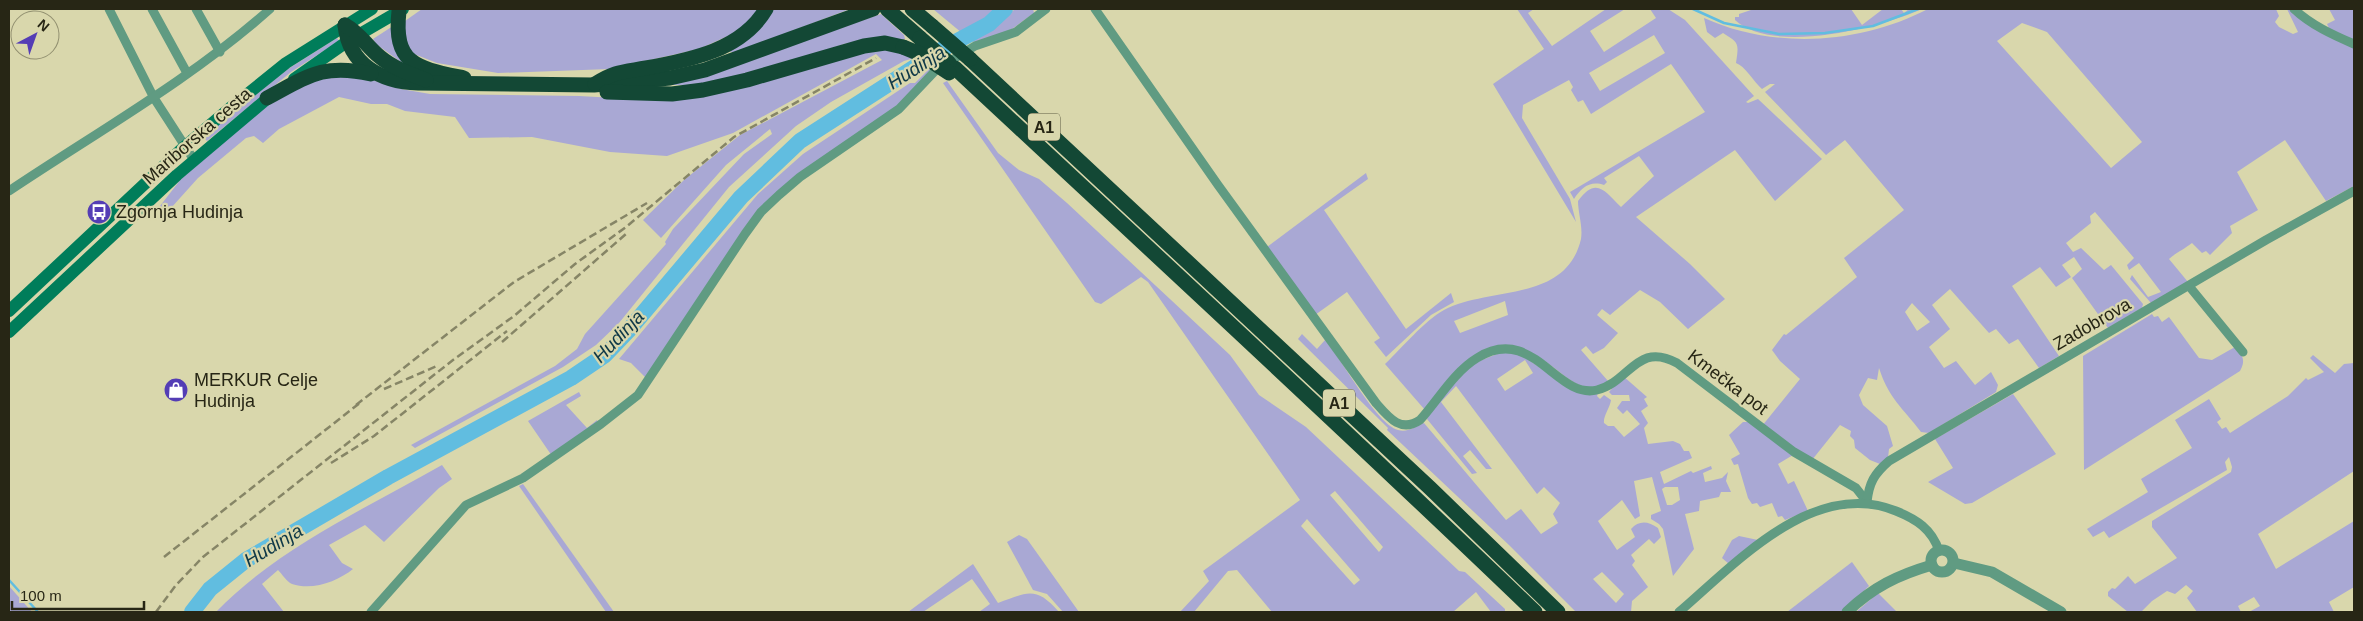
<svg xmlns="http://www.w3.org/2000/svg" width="2363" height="621" viewBox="0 0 2363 621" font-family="Arial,sans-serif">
<rect width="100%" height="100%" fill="#d9d7ac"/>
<g fill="#a9a8d4" fill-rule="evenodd">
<polygon points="422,9 761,9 739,31 699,49 610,69 498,73 437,63 414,54 405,44 405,21"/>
<polygon points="770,9 850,9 734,53 729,51"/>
<polygon points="933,9 998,9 987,19 962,33"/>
<polygon points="1015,9 1033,9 1034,13 1012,29 975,44 972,40 999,23"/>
<path d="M 1517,9 L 1534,9 L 1528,13 L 1552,46 L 1606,9 L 1625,9 L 1590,31 L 1604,52 L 1656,18 L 1650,9 L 1668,9 L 1685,20 L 1754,96 L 1746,102 L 1748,103 L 1758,99 L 1822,159 L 1775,201 L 1735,150 L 1636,217 L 1690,264 L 1725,299 L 1688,329 L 1660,302 L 1640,290 L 1610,315 L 1602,309 L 1597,315 L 1618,333 L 1604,348 L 1593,354 L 1586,346 L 1581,350 L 1608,381 C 1586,405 1556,364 1537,357 C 1522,352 1503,352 1487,350 L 1425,410 L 1385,364 C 1402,348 1424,321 1444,310 C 1490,286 1566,303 1581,239 C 1583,226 1578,213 1578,201 C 1596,176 1605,191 1621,207 L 1654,176 L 1639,156 L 1604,178 L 1607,182 L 1604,185 C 1590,180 1581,188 1574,199 L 1570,192 L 1705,112 L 1671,64 L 1591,114 L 1583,100 L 1578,102 L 1571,90 L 1573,87 L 1569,80 L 1523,105 L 1522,118 L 1570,199 L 1576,222 L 1493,84 L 1544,49 ZM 1654,35 L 1665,53 L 1600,91 L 1589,73 ZM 1505,301 L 1508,315 L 1460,333 L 1454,321 Z"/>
<path d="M 1754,9 L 1851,9 L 1862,25 L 1883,9 L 1901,9 L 1904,13 L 1909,9 L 1922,9 C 1879,28 1773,55 1735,20 L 1735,17 L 1739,17 L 1739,14 Z"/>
<path d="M 1928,9 L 2276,9 L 2279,16 L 2275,22 L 2279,27 L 2293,34 L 2298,32 L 2287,9 L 2290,9 L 2293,14 L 2354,48 L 2354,186 L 2326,201 L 2285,140 L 2237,172 L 2258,210 L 2230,226 L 2232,233 L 2210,255 L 2206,251 L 2202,253 L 2192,243 C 2183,250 2177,252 2169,259 L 2188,282 L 2151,303 L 2130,279 L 2132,275 L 2148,297 L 2161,292 L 2139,263 L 2129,270 L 2127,265 L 2134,258 L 2095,212 L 2090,216 L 2091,223 L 2066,243 L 2073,252 L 2081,248 L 2104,270 L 2111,265 L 2143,304 L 2142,308 L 2108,328 L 2072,278 L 2082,269 L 2074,257 L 2062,265 L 2071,277 L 2056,287 L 2040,267 L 2012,286 L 2059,356 L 2039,368 L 2018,339 L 2009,344 L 1996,329 L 1989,333 L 1950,289 L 1932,305 L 1950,329 L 1929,347 L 1944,368 L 1956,361 L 1975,385 L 1991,372 L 1998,385 L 1996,392 L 1929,433 L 1921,432 C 1902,407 1889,399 1879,368 L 1877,380 L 1868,378 L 1859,395 L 1863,405 L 1887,426 L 1893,446 L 1889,449 L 1888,458 L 1880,464 L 1870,460 L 1855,448 L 1854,440 L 1850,436 L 1851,431 L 1840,425 L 1812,460 L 1762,426 L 1800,379 L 1780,361 L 1772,350 L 1784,334 L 1786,335 L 1857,277 L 1844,258 L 1904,210 L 1845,140 L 1826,155 L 1765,92 L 1775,84 L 1770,84 L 1762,89 C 1754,82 1745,66 1736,63 C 1739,43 1739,43 1723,33 L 1715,38 L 1707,32 L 1704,18 C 1775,50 1860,44 1928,9 ZM 2022,23 L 2047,32 L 2142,142 L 2111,168 L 1997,41 ZM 1912,303 L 1930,322 L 1917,331 L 1905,312 Z"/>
<polygon points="2329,9 2354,9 2354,43 2331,32 2327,24 2335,20"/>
<polygon points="881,14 904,35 905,39 865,40 844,44 807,57 701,85 670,85"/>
<polygon points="393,26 405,65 376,44 373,39"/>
<polygon points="337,38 339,41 291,72 207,141 203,137 288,69"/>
<polygon points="882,47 914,58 904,61 831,102 796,126 729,187 619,323 596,345 563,367 415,448 411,445 555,366 577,349 585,334 666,244 665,242 673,229 744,154 772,134 770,129 726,165 661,238 643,220 684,180 740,135 882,60 876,54 733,133 667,156 610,152 532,137 469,138 455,117 405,111 387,104 371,104 339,97 279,129 263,143 254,136 246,138 198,178 162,218 159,219 153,215 181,179 267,105 307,82 351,73 401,89 430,94 579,96 634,99"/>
<polygon points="931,67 934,69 904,101 776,194 646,378 631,363 619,359 758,194 803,154 910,83 915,83"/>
<path d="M 947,81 L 998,153 L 1019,170 L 1039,179 L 1067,203 L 1230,355 L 1259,395 L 1306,427 L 1459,571 L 1465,572 L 1505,609 L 1505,612 L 1491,612 L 1476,592 L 1453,612 L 1272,612 L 1237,570 L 1228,571 L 1194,612 L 1180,612 L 1209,581 L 1203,571 L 1300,500 L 1148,282 L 1141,277 L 1101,304 L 1095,302 L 943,83 ZM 1335,491 L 1383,547 L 1379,552 L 1330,495 ZM 1307,519 L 1360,580 L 1354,585 L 1301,526 Z"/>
<polygon points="1366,173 1368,179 1324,210 1406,329 1451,293 1454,302 1431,315 1386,357 1374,342 1380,338 1347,292 1315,315 1267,247"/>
<path d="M 2152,314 L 2154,317 L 2158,316 L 2162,322 L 2169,317 L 2199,358 L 2212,360 L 2235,347 C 2243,356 2246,360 2240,371 L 2084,470 L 2083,356 Z"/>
<path d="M 1302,334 L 1317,349 L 1325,340 C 1342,359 1376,424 1398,430 C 1408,433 1416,426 1424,423 L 1506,520 L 1521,509 L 1541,534 L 1558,523 L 1553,514 L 1560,503 L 1544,487 L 1537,494 L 1456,386 L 1441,402 L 1492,469 L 1486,469 L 1470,450 L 1463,456 L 1477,473 L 1472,474 L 1427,419 L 1429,414 L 1439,401 L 1472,364 L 1502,352 L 1522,355 L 1559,381 L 1598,393 L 1597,396 L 1600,399 L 1604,395 L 1611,400 C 1610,408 1603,416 1604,423 L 1608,426 L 1614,426 L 1624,437 L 1640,424 L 1627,410 L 1623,414 L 1617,408 L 1622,401 L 1630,401 L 1629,395 L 1612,395 L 1609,392 L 1623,376 L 1647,397 L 1644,399 L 1648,406 L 1641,411 L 1648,423 L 1644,428 L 1648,444 L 1673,441 L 1680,444 L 1684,451 L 1689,451 L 1692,458 L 1660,472 L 1664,484 L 1691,471 L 1693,473 L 1711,466 L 1712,469 L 1703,473 L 1705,482 L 1722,478 L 1728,472 L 1726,481 L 1731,492 L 1721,492 L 1719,497 L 1700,501 L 1699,511 L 1685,514 L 1694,549 L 1673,576 L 1663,529 L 1659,524 L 1651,519 L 1651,515 L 1661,511 L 1652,477 L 1634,481 L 1640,516 L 1635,519 L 1622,500 L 1598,521 L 1617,550 L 1635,537 L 1631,529 C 1639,520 1648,521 1658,528 L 1661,537 L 1654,544 L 1649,539 L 1631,555 L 1635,561 L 1632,565 L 1648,587 L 1632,601 L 1631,612 L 1576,612 L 1509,545 L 1387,430 L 1388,428 L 1298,339 ZM 1525,360 L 1533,373 L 1505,391 L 1497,379 ZM 1665,487 L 1678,487 L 1680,500 L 1672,505 L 1667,505 L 1662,489 ZM 1602,572 L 1624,594 L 1616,603 L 1593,579 Z"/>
<polygon points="2313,355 2335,373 2344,364 2354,363 2354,471 2258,534 2276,569 2354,521 2354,587 2329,602 2334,612 2249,612 2260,606 2254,597 2238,606 2241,612 2197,612 2187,598 2193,591 2186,585 2175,594 2167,591 2152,601 2141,612 2128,612 2108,596 2108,592 2112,588 2115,589 2128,576 2135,584 2177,558 2152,527 2152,521 2231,472 2232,467 2229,457 2225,462 2227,470 2109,538 2104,531 2093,537 2087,529 2148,492 2141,479 2192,448 2175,420 2209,399 2221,419 2217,422 2222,429 2226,427 2230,433 2288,396 2306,378 2308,380 2324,372 2310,358"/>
<polygon points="579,392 581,396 566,405 587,428 597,420 598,423 552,456 528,421"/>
<polygon points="2013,394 2056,454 1972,503 1965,504 1928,482 1953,468 1935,439"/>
<polygon points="1743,422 1748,422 1793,455 1778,464 1788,484 1794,481 1808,511 1785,520 1782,516 1778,517 1772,503 1760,507 1757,503 1752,504 1748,498 1738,464 1734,465 1731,459 1740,454 1729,435"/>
<path d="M 442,465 L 452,479 L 439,488 L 384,542 L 365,525 L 329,545 L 342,563 L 353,569 C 338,581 313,591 292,584 C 287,582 282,574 278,570 L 262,584 L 284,612 L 216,612 C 279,547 365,509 442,465 Z"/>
<polygon points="523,484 614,612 606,612 519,486"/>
<polygon points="1019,535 1027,539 1079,612 1063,612 1047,594 1033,590 1007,542"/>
<polygon points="1739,536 1758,540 1729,564 1722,558 1732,540"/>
<polygon points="1852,562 1869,586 1842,612 1787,612"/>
<path d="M 973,564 L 998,603 C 1028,592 1036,586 1059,612 L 979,612 L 990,604 L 972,579 L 923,612 L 908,612 Z"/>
<polygon points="9,586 32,612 10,612"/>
<polygon points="1878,593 1897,612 1856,612"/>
</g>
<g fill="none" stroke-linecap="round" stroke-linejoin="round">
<g stroke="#61bde0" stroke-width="2.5">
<polyline points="1693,9 1724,23 1779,34 1825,33 1873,26 1918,9"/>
<polyline points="9,580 38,612"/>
</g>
<polyline stroke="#61bde0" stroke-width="16" points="192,612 210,589 246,560 388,477 571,378 605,355 628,331 741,197 800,141 946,47 989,24 1005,9"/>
<g stroke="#609b82" stroke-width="9">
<polyline points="109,9 154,98 194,160"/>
<polyline points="152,9 187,73"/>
<polyline points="196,9 220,52"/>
<path d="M 1095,9 L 1218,185 L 1376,403 C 1389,418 1401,433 1420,420 C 1438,400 1454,372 1477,358 C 1533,323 1556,400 1597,390 C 1630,382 1637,341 1677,363 L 1794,452 L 1856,488 L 1867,502"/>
<path d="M 2294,9 C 2311,25 2333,35 2354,44"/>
<path d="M 9,191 C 97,132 190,80 270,9"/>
<polyline points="2189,286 2243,352"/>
<path d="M 1867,502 C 1869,483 1874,474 1889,461 L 2266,240 L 2354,191"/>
<polyline points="371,612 466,505 523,478 601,424 638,395 745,234 761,212 779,195 800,177 899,109 937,69 975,46 1016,32 1046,9"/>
<path d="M 1679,612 C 1735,564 1814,477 1896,511 C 1916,519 1932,529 1939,551"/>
</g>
<g stroke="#609b82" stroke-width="11">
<circle cx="1942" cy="561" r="11"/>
<polyline points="1954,563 1992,572 2061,612"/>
<path d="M 1847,612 C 1873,587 1898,575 1932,565"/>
</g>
<g stroke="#007d5a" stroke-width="12">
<polyline points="294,79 348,41 403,9"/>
<polyline points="9,311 184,147 230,108 286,63 372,9"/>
<polyline points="9,332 177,175 274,93"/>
</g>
<g stroke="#134835" stroke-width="15">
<polyline points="887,9 920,38"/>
<polyline points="912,9 932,26"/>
<path d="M 399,11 C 393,65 417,68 464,78"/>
<path d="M 345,25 C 349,65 381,82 418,83 L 594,85 L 670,78 L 705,70 L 873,9"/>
<path d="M 345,25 C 360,33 367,47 380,57 C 393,68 410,74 426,80"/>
<polyline points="970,59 1430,488 1558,612"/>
<path d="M 955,68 C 1149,249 1344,428 1535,612"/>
<path d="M 595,84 C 615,71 623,72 646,68 C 690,60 742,50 766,9"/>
<polyline points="607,92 672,94 703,90 747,80 864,46 885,43 903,47"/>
<path d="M 267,98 C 308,76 324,63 371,74"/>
</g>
<g stroke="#868566" stroke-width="2.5" stroke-dasharray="8 4" stroke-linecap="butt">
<polyline points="502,342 626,234"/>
<polyline points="384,389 437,366"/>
<polyline points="356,405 514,282 647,203"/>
<polyline points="331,463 374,436 507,331"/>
<polyline points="164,557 361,402"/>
<polyline points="156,612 176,585 203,557 453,360 514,316 575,264 626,227 734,137 876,58"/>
</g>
<g stroke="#134835" stroke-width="15">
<polyline points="932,26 970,59"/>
<polyline points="920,38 949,63"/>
<polyline points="903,47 920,54 949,73"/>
</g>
</g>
<defs>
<symbol id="bus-disc" viewBox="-11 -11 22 22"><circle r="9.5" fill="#543db5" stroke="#d9d7ac"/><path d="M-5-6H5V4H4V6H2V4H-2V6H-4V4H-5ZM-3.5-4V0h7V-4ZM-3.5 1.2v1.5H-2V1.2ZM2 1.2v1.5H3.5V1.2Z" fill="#fff"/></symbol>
<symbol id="shop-disc" viewBox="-11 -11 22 22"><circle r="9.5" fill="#543db5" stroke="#d9d7ac"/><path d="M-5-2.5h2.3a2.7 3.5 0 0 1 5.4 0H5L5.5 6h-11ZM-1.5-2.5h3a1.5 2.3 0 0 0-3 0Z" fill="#fff"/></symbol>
</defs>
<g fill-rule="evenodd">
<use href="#bus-disc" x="85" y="198" width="28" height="28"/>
<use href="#shop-disc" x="162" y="376" width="28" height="28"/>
</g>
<g text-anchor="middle" stroke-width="4.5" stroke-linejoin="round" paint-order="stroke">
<g fill="#d9d7ac" stroke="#5c5b42" stroke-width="1">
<rect x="1028" y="113.5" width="32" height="27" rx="4"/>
<rect x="1323" y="389.5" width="32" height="27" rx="4"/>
</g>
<g font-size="16" font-weight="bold" fill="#272615">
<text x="1044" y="133">A1</text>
<text x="1339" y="409">A1</text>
</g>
<g font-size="18" fill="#272615" stroke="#d9d7ac">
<text transform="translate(197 136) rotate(-41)" y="6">Mariborska cesta</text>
<text transform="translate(2092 324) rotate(-30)" y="6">Zadobrova</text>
<text transform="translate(1728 382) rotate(37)" y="6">Kmečka pot</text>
</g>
<g font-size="18" fill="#272615" stroke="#d9d7ac" text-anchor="start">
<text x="116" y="218">Zgornja Hudinja</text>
<text x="194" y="386">MERKUR Celje<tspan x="194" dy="21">Hudinja</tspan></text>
</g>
<g font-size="19" font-style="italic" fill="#0e3847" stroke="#d9d7ac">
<text transform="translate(916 67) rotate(-32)" y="7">Hudinja</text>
<text transform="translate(618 336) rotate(-46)" y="7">Hudinja</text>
<text transform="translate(273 545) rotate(-31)" y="7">Hudinja</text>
</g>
</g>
<rect width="2363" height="621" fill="none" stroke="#272615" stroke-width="20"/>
<g transform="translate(35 35) rotate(41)"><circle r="24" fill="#d9d7ac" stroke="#929070"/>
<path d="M0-4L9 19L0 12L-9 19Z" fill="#543db5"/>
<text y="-8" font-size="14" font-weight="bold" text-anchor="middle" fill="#272615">N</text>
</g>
<path d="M12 601v8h132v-8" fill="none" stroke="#272615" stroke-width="2.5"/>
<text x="20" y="601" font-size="15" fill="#272615" stroke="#d9d7ac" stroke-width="4" paint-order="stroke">100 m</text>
</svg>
